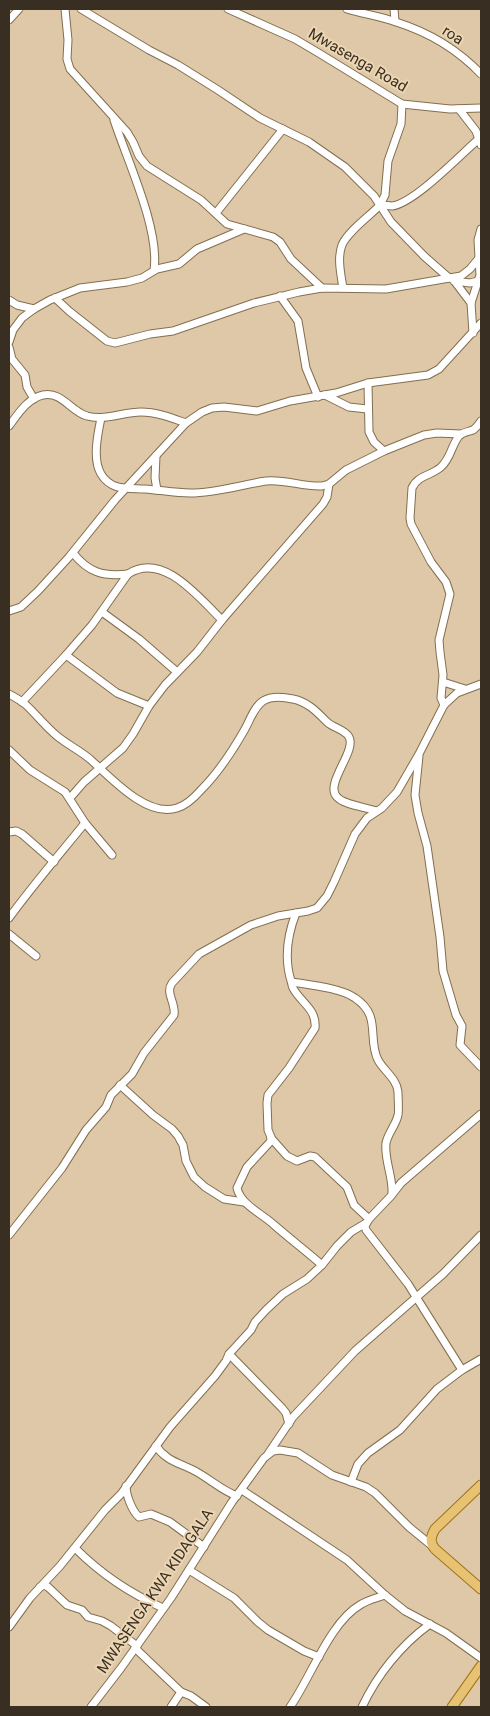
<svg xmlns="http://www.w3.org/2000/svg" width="490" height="1716" viewBox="0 0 490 1716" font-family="Roboto,sans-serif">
<rect width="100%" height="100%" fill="#dec8a7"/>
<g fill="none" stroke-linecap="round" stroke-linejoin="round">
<defs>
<g id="minor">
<polyline points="65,9 68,40 67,59 70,69 127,132 133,142 139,156 147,166 201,200 227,224 273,237 280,242 291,259 322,288"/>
<polyline points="81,9 149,50 178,65 218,90 260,118 309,142 345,167 374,196 391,222 424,256 449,278"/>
<polyline points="228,9 295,39 317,52 402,104 450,109 481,108"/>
<path d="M 347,9 C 363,14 380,16 396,22 C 428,32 458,50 481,74"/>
<polyline points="394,9 395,21"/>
<polyline points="9,20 19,9"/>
<polyline points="459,109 476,131 481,145"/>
<path d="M 114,120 C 127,160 160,229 154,270"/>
<path d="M 380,205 C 384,205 389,206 392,206 C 415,203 462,153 481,137"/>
<polyline points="216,213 283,129"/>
<polyline points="452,278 471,303"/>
<polyline points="454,281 470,283 478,281"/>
<path d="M 343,288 C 341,275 337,258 342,245 C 348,231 370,216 380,205 L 385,195 L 388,161 L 401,124 L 402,104"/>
<polyline points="280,296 298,321 306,368 318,397"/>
<polyline points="55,298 69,311 107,341 115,343 150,334 173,331 254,303 299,292 322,288 386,289 461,276 470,269 479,258 478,240 481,229"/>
<polyline points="9,300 17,305 34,309"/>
<polyline points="473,333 471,303 480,275 479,258"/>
<polyline points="9,342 13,330 22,318 34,309 50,300 80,288 127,282 142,278 157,269 179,264 197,249 244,229"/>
<polyline points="9,347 12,359 25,375 27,387 34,399"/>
<polyline points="368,383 369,432 374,442 384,451"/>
<polyline points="325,395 349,407 367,409"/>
<path d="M 101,418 C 98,433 92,459 101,474 C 111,491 128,488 145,489 C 160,490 175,493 190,493 C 216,493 240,485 266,481 C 285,479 303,487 322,486 L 329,484 L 346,470 L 384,451 L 424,435 L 437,433 L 461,434"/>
<path d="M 9,426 C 18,414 28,398 43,395 C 62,391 71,412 87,416 C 105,421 123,412 141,412 C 157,412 172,418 186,423"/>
<polyline points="156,456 155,478 157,490"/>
<path d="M 73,553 C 88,572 103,577 128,574"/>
<polyline points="9,611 21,607 38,591 69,557 115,500 186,423 202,412 212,408 224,407 257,411 290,401 336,393 368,383 428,375 439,369 481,323"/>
<polyline points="102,612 139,639 177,672"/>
<polyline points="66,655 117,693 149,706"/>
<polyline points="443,682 465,689"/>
<path d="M 9,694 C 14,697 20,700 25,704 C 36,714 45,726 57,736 C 68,745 81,751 91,760 C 111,778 147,818 177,808 C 187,805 194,798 201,790 C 219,772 232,752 245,729 C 250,720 254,707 263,701 C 271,696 284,697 293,699 C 308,702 317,712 327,722 C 333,728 345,729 349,737 C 357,751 324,784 337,797 C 344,805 366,807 376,811"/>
<path d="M 22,702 L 66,655 L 92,625 L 128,574 C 163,551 199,598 222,620"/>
<path d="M 444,705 L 441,698 L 443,675 L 440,652 L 439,640 L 450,594 L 446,582 L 431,562 L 411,524 L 410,518 L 412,488 C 418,475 431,476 441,467 C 451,458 451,446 459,436 C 463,432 468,432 473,430 C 476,428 479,424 481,421"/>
<polyline points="9,750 30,770 65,792 85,823 112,855"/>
<polyline points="419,756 415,795 418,813 427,846 440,937 443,971 456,1015 462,1026 460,1045 481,1067"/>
<polyline points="70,798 84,782 123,748 133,734 149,706 165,685 197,652 222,620 323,504 327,497 329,484"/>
<polyline points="9,832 16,831 22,834 54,862"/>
<path d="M 296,913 C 287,936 284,958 291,981 C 292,984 292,986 293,988 C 300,1002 317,1009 315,1028 L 289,1068 L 268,1095 L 267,1103 L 268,1130 L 271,1137 L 271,1141 L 247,1167 L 237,1188 C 241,1205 261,1213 273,1224 C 289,1238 306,1251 322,1265"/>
<path d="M 9,918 C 33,885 59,855 85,823"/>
<polyline points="9,934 36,956"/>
<path d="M 292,982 C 310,985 341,988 355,998 C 382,1016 367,1038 378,1060 C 384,1071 397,1079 398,1092 C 398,1096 399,1113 398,1115 C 396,1125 388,1133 386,1143 C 384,1160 393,1176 392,1193"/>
<polyline points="120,1085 153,1115 172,1129 178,1136 183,1145 186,1161 194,1177 205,1187 224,1199 244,1202"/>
<polyline points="271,1138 287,1156 297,1161 310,1156 315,1157 347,1187 354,1205 369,1219"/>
<path d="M 9,1235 L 62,1168 L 86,1130 L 106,1107 L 111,1095 L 132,1074 L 144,1053 L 174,1015 C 176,1003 165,993 172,983 L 199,954 L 251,925 L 278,916 L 308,911 L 317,908 L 327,896 L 334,882 L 355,834 L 367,818 L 382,808 L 397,792 L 419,754 L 444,705 L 457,693 L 481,684"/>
<polyline points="229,1354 282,1408 286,1413 289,1424"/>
<polyline points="462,1370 408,1284 366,1230 365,1226 369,1219 391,1196 401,1183 481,1114"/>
<path d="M 156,1446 C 166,1461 180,1463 195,1471 C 210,1479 221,1490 237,1496"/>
<polyline points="268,1454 293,1417 355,1351 443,1274 481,1235"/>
<polyline points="351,1482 358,1464 368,1453 400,1430 437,1389 462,1370 481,1359"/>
<path d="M 126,1486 C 126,1495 132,1511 139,1517 L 151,1514 L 170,1522 L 204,1547"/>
<polyline points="242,1490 347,1560 385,1595 405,1611 446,1633 481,1658"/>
<path d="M 75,1548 C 100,1573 131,1594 163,1608"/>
<polyline points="189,1570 234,1598 258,1622 268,1630 304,1651 319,1657"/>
<polyline points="40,1587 44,1585 48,1587 67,1605 82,1610 88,1617 102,1621 111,1626 137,1646"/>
<polyline points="9,1627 30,1598 60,1566 105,1510 121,1494 170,1427 215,1376 226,1361 229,1354 251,1330 255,1322 266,1310 283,1294 307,1279 322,1265 337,1246 351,1232 366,1223"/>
<polyline points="135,1648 181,1692 191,1696 206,1707"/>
<polyline points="91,1707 121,1668 171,1598 232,1502 264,1458 273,1451 280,1450 298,1453 332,1475 366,1487 375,1493 409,1527 431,1545"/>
<polyline points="171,1707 181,1692"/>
<path d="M 290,1707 C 310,1679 330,1622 360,1605 C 367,1600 377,1598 385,1595"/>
<path d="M 362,1707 C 377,1675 401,1645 430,1624"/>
</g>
<g id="major">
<path d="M 481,1485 L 435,1529 C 431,1536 429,1542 435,1549 L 481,1589"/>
<polyline points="452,1707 481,1666"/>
</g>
</defs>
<use href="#minor" stroke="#836f50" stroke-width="9"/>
<use href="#major" stroke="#9f7419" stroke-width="11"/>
<use href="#minor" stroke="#fff" stroke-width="7"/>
<use href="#major" stroke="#e7c272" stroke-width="9"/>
</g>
<g text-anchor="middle" stroke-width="4" stroke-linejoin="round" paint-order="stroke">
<g font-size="15" fill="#382f22" stroke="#ebd5b3">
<text transform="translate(453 35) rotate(32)" y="5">roa</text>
<text transform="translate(358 60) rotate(30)" y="5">Mwasenga Road</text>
<text transform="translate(155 1591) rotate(-56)" y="5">MWASENGA KWA KIDAGALA</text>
</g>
</g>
<rect width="490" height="1716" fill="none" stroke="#382f22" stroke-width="20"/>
</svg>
